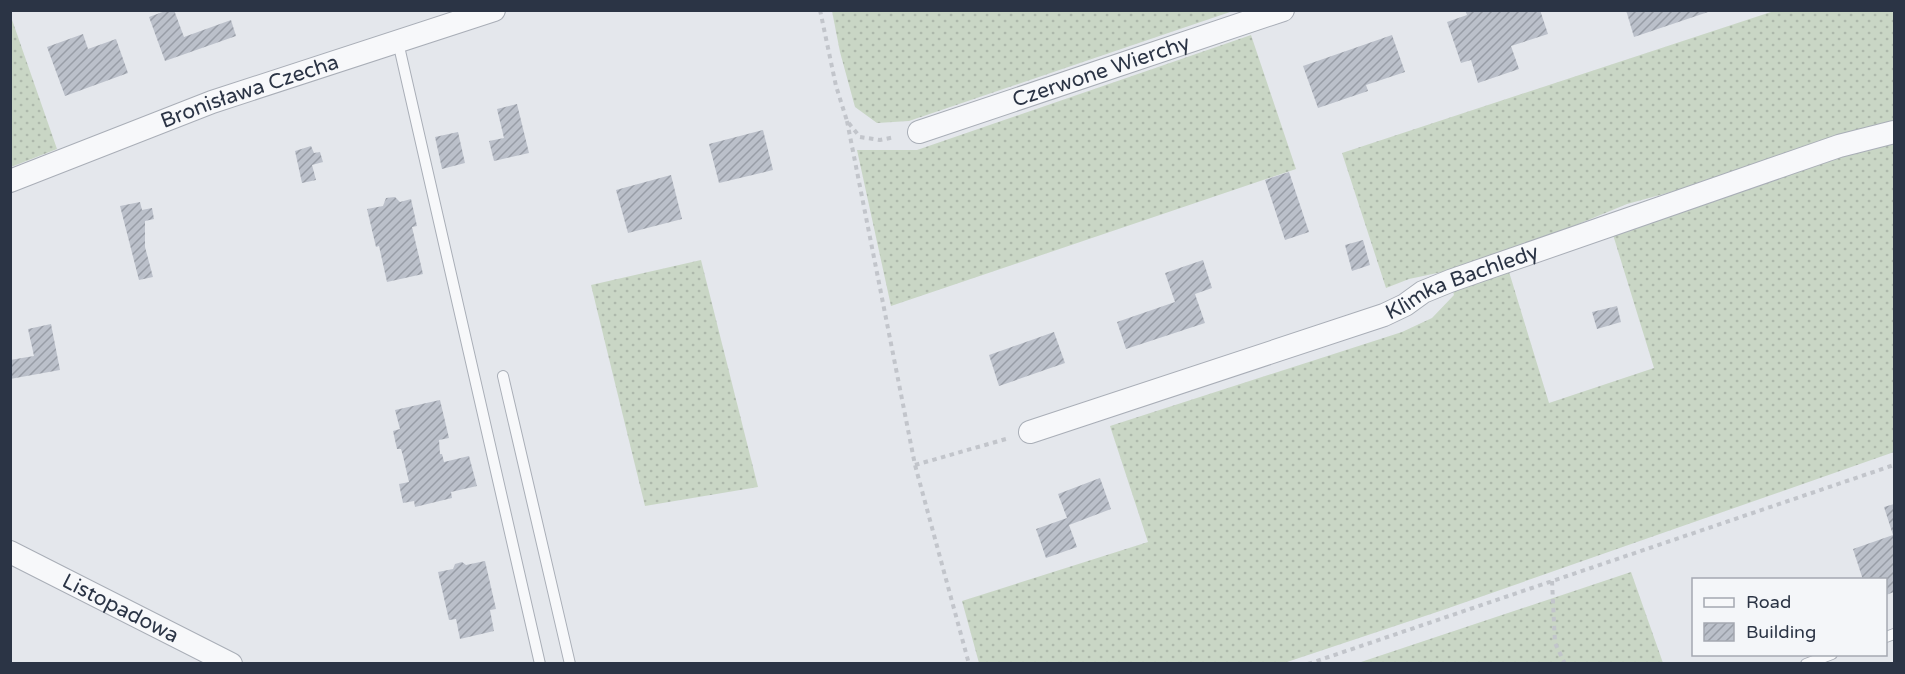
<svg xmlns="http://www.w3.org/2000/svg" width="1905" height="674" viewBox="0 0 1905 674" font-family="'Varela Round',sans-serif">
<defs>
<pattern id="grass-dots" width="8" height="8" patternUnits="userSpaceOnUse" patternTransform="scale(1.5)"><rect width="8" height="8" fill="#c9d6c5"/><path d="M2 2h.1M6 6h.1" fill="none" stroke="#adb8ab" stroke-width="1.8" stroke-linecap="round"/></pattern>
<pattern id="building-hatch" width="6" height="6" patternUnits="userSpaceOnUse" patternTransform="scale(1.5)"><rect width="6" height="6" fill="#bbc0ca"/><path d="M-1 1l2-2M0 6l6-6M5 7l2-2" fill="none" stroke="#989da6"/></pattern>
</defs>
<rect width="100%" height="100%" fill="#e4e7ec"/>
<g fill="url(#grass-dots)">
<polygon points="832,11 832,10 1233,11 909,121 877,123 855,107 840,52"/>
<polygon points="1774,11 1894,11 1894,120 1704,183 1627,204 1530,244 1456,269 1409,279 1386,288 1342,153"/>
<polygon points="10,14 57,149 11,167 10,167"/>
<polygon points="1251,35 1296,169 891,306 857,150 917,150"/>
<polygon points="1894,132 1894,452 1443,610 1284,663 979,663 962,601 1148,542 1110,426 1402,332 1432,318 1454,295 1450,281 1506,262 1549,403 1654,368 1610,225"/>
<polygon points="701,260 758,487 645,506 591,285"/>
<polygon points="1631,572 1663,663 1358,663"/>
</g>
<g fill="url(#building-hatch)">
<polygon points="168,10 174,10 184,37 231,20 236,36 165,61 149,17"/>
<polygon points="1465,10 1540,10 1548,34 1511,46 1519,69 1478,83 1471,60 1461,63 1447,22 1467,15"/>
<polygon points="1626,10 1711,10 1711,11 1634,37"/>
<polygon points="83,34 88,49 116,39 128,73 65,96 47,47"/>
<polygon points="1392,35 1405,72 1366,85 1368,91 1318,108 1303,66"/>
<polygon points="517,104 529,153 494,161 489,141 504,138 497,109"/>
<polygon points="763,130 773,170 719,183 709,144"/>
<polygon points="458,132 465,163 442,169 435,137"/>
<polygon points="311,146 314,153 320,152 323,162 312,165 316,180 302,183 295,151"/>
<polygon points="1289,172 1309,232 1285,240 1265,180"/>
<polygon points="671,175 682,219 628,233 616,190"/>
<polygon points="395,197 400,202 411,199 417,226 412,227 423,274 387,282 379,246 376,247 367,209 383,206 386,198"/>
<polygon points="140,202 142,210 152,208 154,219 145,221 145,247 153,277 139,280 120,206"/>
<polygon points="1363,240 1370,265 1352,271 1345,245"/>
<polygon points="1203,260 1212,288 1195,294 1205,323 1126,349 1117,322 1175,302 1165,273"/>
<polygon points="1617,306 1621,322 1597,329 1592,312"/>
<polygon points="51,324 60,370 10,379 10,360 34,356 28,329"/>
<polygon points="1054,332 1065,363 999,386 989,355"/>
<polygon points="440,400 449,438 439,440 440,454 442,454 444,462 469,456 477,486 451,492 452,498 415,507 414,501 403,503 399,484 409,482 403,456 401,449 397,449 393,431 400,429 395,410"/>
<polygon points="1100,478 1111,509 1069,525 1077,547 1046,558 1036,529 1067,518 1058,494"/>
<polygon points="1894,504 1894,592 1886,595 1886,580 1863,580 1853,549 1893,535 1884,507"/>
<polygon points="485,561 496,609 490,610 494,631 460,639 456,619 449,620 438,572 453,569 455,564 462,562 466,565"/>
</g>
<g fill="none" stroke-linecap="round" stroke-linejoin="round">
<defs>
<g id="lane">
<polyline points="398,42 540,664"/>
<polyline points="503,376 570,664"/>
<polyline points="1886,637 1894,634"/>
<polyline points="1806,664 1832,654"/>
</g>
<g id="street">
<path id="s1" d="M 919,132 L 1283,10"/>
<path id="s2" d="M 10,181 L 212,102 L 494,10"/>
<path id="s3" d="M 1030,432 L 1384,315 L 1405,305 L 1423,292 L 1450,281 L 1839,146 L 1894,132"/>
<path id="s4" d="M 10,552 L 231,664"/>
</g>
</defs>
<use href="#lane" stroke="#a9aeb7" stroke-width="12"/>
<use href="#street" stroke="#a9aeb7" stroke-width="24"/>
<g stroke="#c2c5cb" stroke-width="4" stroke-dasharray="4.5 4.5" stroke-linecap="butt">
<polyline points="820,10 836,86 847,121 860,137 880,140 895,137"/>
<polyline points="847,121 915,465 969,664"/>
<polyline points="915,465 1006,439"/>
<polyline points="1552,581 1555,643 1565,664"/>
<polyline points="1308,664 1894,465"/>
</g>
<use href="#lane" stroke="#f7f8fa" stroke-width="10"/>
<use href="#street" stroke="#f7f8fa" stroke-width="22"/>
</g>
<g text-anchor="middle" stroke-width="6" stroke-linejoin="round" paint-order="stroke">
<g font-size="21" fill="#2b3445" stroke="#f4f6f9">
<text dy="7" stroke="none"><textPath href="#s1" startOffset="192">Czerwone Wierchy</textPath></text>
<text dy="7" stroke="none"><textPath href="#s2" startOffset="256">Bronisława Czecha</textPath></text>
<text dy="7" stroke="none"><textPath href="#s3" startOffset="458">Klimka Bachledy</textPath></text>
<text dy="7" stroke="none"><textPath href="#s4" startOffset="124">Listopadowa</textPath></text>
</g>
</g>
<rect width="1905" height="674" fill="none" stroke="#2b3445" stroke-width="24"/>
<rect x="1692" y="578" width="195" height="78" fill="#f4f6f9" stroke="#a4a8b1" stroke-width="1.5"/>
<rect x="1704" y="598" width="30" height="9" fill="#f7f8fa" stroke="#a4a8b1" stroke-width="1.5"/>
<text x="1746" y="608" font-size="18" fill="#2b3445">Road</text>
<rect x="1704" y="623" width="30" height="18" fill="url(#building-hatch)" stroke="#a4a8b1" stroke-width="1.5"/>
<text x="1746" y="638" font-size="18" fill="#2b3445">Building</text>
</svg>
